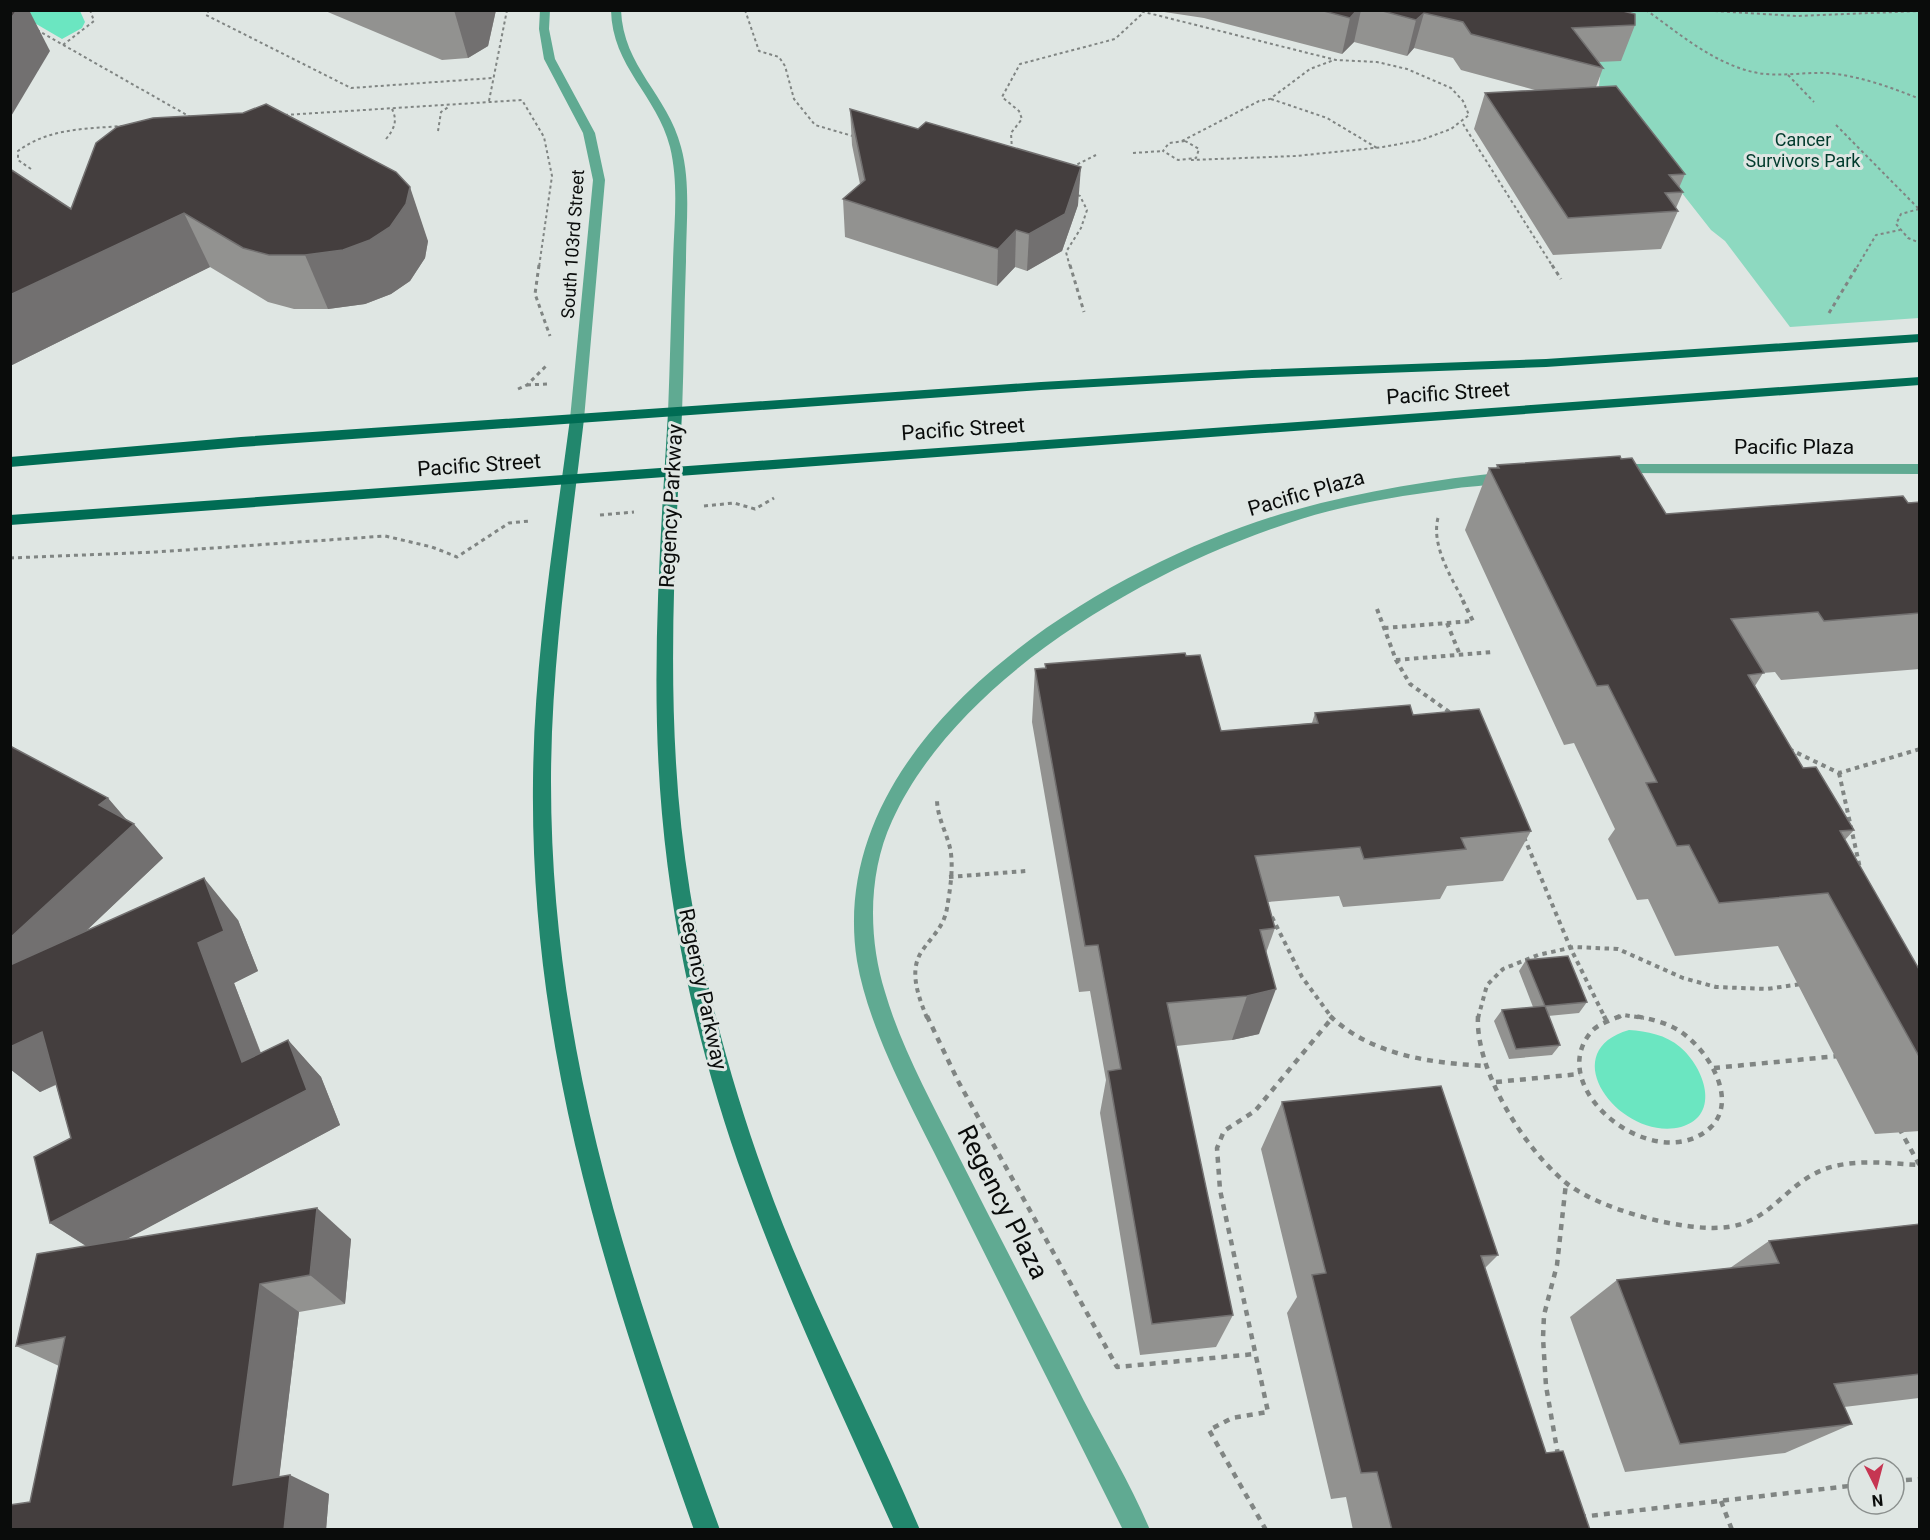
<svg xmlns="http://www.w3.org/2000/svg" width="1930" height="1540" viewBox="0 0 1930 1540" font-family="Roboto,sans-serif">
<rect width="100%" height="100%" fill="#dfe6e3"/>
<polygon fill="#8dd9c0" points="1550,11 1919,11 1919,318 1790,327 1725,241 1711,230 1612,104 1599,86 1600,77"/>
<g fill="#6be6c1">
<polygon points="14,11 80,11 85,22 82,28 62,39"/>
<path d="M 1629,1030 C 1647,1031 1666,1035 1680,1047 C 1704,1067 1722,1115 1681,1127 C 1621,1142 1552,1052 1629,1030 Z"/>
</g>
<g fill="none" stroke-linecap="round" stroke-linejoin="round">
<g stroke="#808583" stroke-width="2" stroke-dasharray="3 3" stroke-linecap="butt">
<polyline points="209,10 206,15 351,88 493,78"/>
<polyline points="745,10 759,51 779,57 785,66 794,99 815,125 856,137"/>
<polyline points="1136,10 1336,60 1377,62 1407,69 1451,88 1463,101 1469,115 1451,129 1421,140 1383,147 1296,156 1191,160"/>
<path d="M 1646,10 C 1680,34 1715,65 1758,73 C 1780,77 1804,72 1827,73 C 1860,76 1890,87 1920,99"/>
<polyline points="1697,10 1797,16 1920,11"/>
<polyline points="37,30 192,118"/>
<polyline points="63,45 94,21 90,10"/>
<polyline points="1788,75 1814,102"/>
<polyline points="1271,99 1327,118 1377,148"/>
<polyline points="489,101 507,10"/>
<polyline points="285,115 522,100 544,137 552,176 539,267"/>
<polyline points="1463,124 1553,267"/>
<polyline points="1836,125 1919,209"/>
<polyline points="438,131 441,112 450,106"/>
<path d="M 386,139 C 394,129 398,121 392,109"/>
<polyline points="1182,141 1259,101 1270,99 1310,69 1334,60"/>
<polygon points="1185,141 1199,149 1196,158 1178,160 1163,151 1169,143"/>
<polyline points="1012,150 1011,133 1022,119 1019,111 1002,97 1020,64 1115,39 1143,13"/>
<polyline points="1133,153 1163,151"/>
<polyline points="1072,167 1096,155"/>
<path d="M 31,169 L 18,160 L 18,151 C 49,128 85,129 122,126"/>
<polyline points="1919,209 1901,214 1896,224 1908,238 1920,243"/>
<polyline points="1070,267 1066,252 1081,228 1087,210 1080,196 1075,194"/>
<polyline points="1857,267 1876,235 1900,230"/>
</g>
<g stroke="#808583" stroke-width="3" stroke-dasharray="4 4" stroke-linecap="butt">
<polyline points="539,265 535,294 550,336"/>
<polyline points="1070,265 1084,312"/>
<polyline points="1552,265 1561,279"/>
<polyline points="1829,313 1858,265"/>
<polyline points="527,385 547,384"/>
<polyline points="518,389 527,385 546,366"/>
<polyline points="704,506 734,503 755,509 774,498"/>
<polyline points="600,515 634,512"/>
<path d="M 1438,518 C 1431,545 1451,577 1463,600"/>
<polyline points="10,558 156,552 385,536 432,547 457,557 509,523 530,521"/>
</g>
<g stroke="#808583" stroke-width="4" stroke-dasharray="4.5 4.5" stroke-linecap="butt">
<polyline points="1377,609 1396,660 1410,684 1452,714"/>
<polyline points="1447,623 1460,655"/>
<polyline points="1384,628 1473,621 1462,599"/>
<polyline points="1396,660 1492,652"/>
<polyline points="1789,749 1839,773 1920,749"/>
<polyline points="1839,773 1860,868"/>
<polyline points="1524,837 1570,947 1605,1018"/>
<polyline points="949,877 1026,871"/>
<polyline points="1272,917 1302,977 1332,1018"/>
<path d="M 927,1018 C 919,998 908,971 922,951 C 932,936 944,927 947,908 C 950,890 954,866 950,848 C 946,831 937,817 937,799"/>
<polyline points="1478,1018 1487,985 1503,969 1538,955 1574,947 1618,949 1683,978 1716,987 1767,989 1801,984"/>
<polyline points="1617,1018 1623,1015 1644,1018"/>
</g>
<g stroke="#808583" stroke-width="4.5" stroke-dasharray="6 6" stroke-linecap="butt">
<polyline points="927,1016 958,1081 1117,1367 1255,1354"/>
<path d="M 1330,1016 C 1373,1056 1431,1063 1487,1066"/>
<path d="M 1478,1016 C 1475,1070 1524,1148 1565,1182 C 1597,1209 1686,1233 1728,1227 C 1766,1222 1781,1193 1812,1175 C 1844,1157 1884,1163 1919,1165"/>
<polyline points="1604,1016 1606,1020"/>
<path d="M 1620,1016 C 1612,1020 1598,1024 1592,1031 C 1541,1088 1656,1179 1711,1127 C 1740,1098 1705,1046 1678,1030 C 1665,1022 1650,1019 1635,1016"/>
<polyline points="1714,1068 1838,1056"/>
<polyline points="1496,1082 1580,1074"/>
<polyline points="1899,1128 1920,1166"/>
<polyline points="1558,1455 1546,1386 1543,1338 1544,1315 1557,1265 1566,1183"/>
<polyline points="1894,1481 1920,1479"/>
<polyline points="1721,1501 1732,1530"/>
<polyline points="1580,1517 1858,1485"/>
<polyline points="1266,1530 1209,1430 1232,1418 1268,1412 1220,1190 1217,1148 1224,1131 1255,1111 1332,1018"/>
</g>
<g fill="#60aa92" fill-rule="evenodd">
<polygon points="540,10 550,10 549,29 555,59 595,133 605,180 584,419 577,424 570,419 593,180 583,133 544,59 539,29"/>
<path d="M 611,10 L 621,10 C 623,67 668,95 681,147 C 691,183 686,224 686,261 C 684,312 684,362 682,413 L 675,418 L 668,413 C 670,363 671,312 673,262 C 674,224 679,184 670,147 C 657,95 612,67 611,10 Z"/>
<polygon points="1616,464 1920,464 1920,474 1611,473 1608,469 1611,465"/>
<path d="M 1507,472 L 1515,477 L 1512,481 C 1490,486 1467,486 1445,490 C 1392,497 1339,506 1289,523 C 1145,570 957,678 892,821 C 868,873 868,938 885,992 C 901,1047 930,1099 956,1151 C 998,1234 1042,1318 1084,1401 C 1106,1443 1131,1485 1150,1530 L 1123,1530 C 1065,1413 1006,1297 948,1180 C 916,1115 869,1032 857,961 C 822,736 1098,570 1281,514 C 1355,492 1431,480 1507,472 Z"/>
</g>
<g fill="#22876d" fill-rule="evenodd">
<path d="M 675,408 L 682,413 C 676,529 669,646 676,763 C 684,904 717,1044 765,1177 C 808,1298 870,1411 920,1530 L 894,1530 C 842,1414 788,1301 745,1182 C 702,1064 673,939 662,814 C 650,681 660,546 668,413 Z"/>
<path d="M 577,414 L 584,419 C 570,540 551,661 551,782 C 551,1052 629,1279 720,1530 L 694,1530 C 606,1279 530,1051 533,782 C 534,660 554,540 570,419 Z"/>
</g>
<g fill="#006c54" fill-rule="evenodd">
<polygon points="1920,334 1920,342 1546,367 1252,378 1041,390 241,447 10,467 10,457 241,437 1041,382 1252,370 1546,359"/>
<polygon points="1920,377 1920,385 10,525 10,515"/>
</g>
</g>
<g fill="#929290">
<polygon points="323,10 496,10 488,46 468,58 442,60"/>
<polygon points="1151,10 1619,10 1635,25 1621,61 1598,62 1603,68 1596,87 1685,174 1679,188 1683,192 1676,208 1678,211 1661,249 1553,255 1474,129 1485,93 1535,90 1461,70 1453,58 1414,48 1407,56 1354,42 1342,54 1204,18"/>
<polygon points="850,109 1078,205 1062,251 1027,271 1015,267 997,286 845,237 843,199 860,184 852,145"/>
<polygon points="96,143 428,241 425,258 410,281 391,294 365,304 328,309 294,309 268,302 210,267 10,366 10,169 71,209"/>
<polygon points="1621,459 1666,514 1920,502 1920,669 1781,680 1775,672 1763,673 1755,686 1803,768 1854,830 1845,840 1920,971 1920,1131 1875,1134 1778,946 1675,956 1648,899 1637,900 1608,839 1615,829 1574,743 1564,745 1465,530 1489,468 1496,468 1497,465"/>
<polygon points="1186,656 1221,731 1312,723 1315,713 1413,715 1531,831 1503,881 1447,886 1440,899 1343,907 1339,896 1268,902 1275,928 1266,953 1259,1034 1232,1040 1176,1046 1233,1315 1216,1347 1140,1355 1100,1113 1106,1080 1090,991 1079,992 1032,722 1035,669 1045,668 1045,664"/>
<polygon points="10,746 125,819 163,858 86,931 238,920 258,971 234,983 261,1053 288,1040 321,1077 340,1125 126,1239 351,1239 345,1304 299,1312 279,1477 329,1494 326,1530 10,1530 30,1502 59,1366 16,1346 86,1246 50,1223 71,1138 56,1085 40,1092 10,1069"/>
<polygon points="1526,960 1587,1002 1579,1013 1548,1016 1560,1045 1552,1055 1509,1059 1494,1021 1502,1010 1533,1007 1519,971"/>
<polygon points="1282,1102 1498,1255 1485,1268 1546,1453 1590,1530 1353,1530 1346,1497 1331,1499 1287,1313 1297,1297 1261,1149"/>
<polygon points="1920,1224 1920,1399 1919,1398 1844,1407 1852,1424 1785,1453 1625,1472 1570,1317 1617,1280 1730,1268 1769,1241"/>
</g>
<g fill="#727070">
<polygon points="17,10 29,10 50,51 10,118 10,20"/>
<polygon points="454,10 496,10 488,46 468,58"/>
<polygon points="1357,10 1361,10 1354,42 1342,54 1350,18"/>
<polygon points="1424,13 1414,48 1407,56 1416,20"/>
<polygon points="1081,167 1078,205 1062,251 1027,271 1029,234"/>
<polygon points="410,187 428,241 425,258 410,281 391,294 365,304 328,309 305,255"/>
<polygon points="184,213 210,267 10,366 10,295"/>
<polygon points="1016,230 1015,267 997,286 998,249"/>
<polygon points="108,798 132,826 134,824 163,858 11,1002 10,938 99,805"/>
<polygon points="204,878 238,920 258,971 234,983 278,1099 242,1062 198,943"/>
<polygon points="1276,989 1259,1034 1232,1040 1247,996"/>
<polygon points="42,1032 86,1070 40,1092 10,1069 10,1047"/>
<polygon points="288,1040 321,1077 340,1125 99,1254 50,1223"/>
<polygon points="317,1208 351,1239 345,1304 310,1275"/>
<polygon points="260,1284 299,1312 276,1504 233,1485"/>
<polygon points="290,1475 329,1494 326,1530 284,1530"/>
</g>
<g fill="#443e3e" stroke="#727070" stroke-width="1.5">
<polygon points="10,10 17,10 10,20"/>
<polygon points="1320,10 1357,10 1350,18"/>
<polygon points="1379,10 1619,10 1635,14 1635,25 1572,28 1603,68 1471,34 1463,22 1424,13 1416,20"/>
<polygon points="1616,86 1685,174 1669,175 1683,192 1665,193 1678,211 1568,218 1485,93"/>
<polygon points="266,104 396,172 410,187 406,204 390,227 370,240 343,250 305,255 269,255 243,248 184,213 10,295 10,169 71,209 96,143 117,127 153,118 243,113"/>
<polygon points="850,109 918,129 926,122 1081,167 1065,214 1029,234 1016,230 998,249 843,199 865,180"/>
<polygon points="1620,456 1621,459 1632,458 1666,514 1903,496 1908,503 1920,502 1920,613 1824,621 1818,612 1731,619 1764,673 1748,675 1803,768 1816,767 1854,830 1840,831 1920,971 1920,1058 1828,893 1719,903 1689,845 1677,846 1646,783 1657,782 1608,685 1597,686 1489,468 1499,468 1497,465"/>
<polygon points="1185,653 1186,656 1200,655 1221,731 1318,723 1315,713 1410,705 1413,715 1479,709 1531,831 1461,838 1466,849 1364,859 1360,847 1255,856 1275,928 1260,930 1276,989 1247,996 1167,1003 1233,1315 1152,1324 1108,1071 1121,1069 1098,945 1085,946 1035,669 1046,668 1045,664"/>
<polygon points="10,746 108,798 99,805 134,824 10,938"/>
<polygon points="204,878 224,931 198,943 242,1062 288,1040 307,1090 50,1223 34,1157 71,1138 42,1032 10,1047 10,965"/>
<polygon points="1568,956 1587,1002 1545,1006 1526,960"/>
<polygon points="1545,1006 1560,1045 1516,1049 1502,1010"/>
<polygon points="1441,1086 1498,1255 1481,1256 1546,1453 1563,1451 1590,1530 1392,1530 1377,1472 1361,1473 1312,1275 1326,1273 1282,1102"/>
<polygon points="317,1208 310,1275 260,1284 233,1485 290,1475 284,1530 10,1530 10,1505 30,1502 65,1337 16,1346 37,1254"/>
<polygon points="1920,1224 1920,1374 1834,1384 1852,1424 1680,1444 1617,1280 1779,1263 1769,1241"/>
</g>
<g text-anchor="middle" stroke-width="6" stroke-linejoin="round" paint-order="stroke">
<g font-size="18" fill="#003a2c" stroke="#dfe6e3">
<text x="1803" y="146">Cancer<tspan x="1803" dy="21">Survivors Park</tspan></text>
</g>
<g font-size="18" fill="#0a0c0b" stroke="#dfe6e3">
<text transform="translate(573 244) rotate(-86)" y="6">South 103rd Street</text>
</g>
<g font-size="21" fill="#0a0c0b" stroke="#dfe6e3">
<text transform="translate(1448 393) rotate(-4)" y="7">Pacific Street</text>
<text transform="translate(963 429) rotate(-4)" y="7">Pacific Street</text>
<text x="1794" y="454">Pacific Plaza</text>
<text transform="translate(479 465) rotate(-4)" y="7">Pacific Street</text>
<text transform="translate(1306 493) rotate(-16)" y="7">Pacific Plaza</text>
<text transform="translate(671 506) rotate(-87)" y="7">Regency Parkway</text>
<text transform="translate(703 989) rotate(78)" y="7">Regency Parkway</text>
</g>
<g font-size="26" fill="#0a0c0b" stroke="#dfe6e3">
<text transform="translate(1003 1202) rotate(63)" y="9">Regency Plaza</text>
</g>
</g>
<rect width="1930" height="1540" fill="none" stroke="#0a0c0b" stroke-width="24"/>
<g transform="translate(1876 1486) rotate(174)"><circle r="28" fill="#dfe6e3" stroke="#8a8f8d" stroke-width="1.5"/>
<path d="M0-4.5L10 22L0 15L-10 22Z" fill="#c63652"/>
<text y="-9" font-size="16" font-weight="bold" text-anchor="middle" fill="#0a0c0b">N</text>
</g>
</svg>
